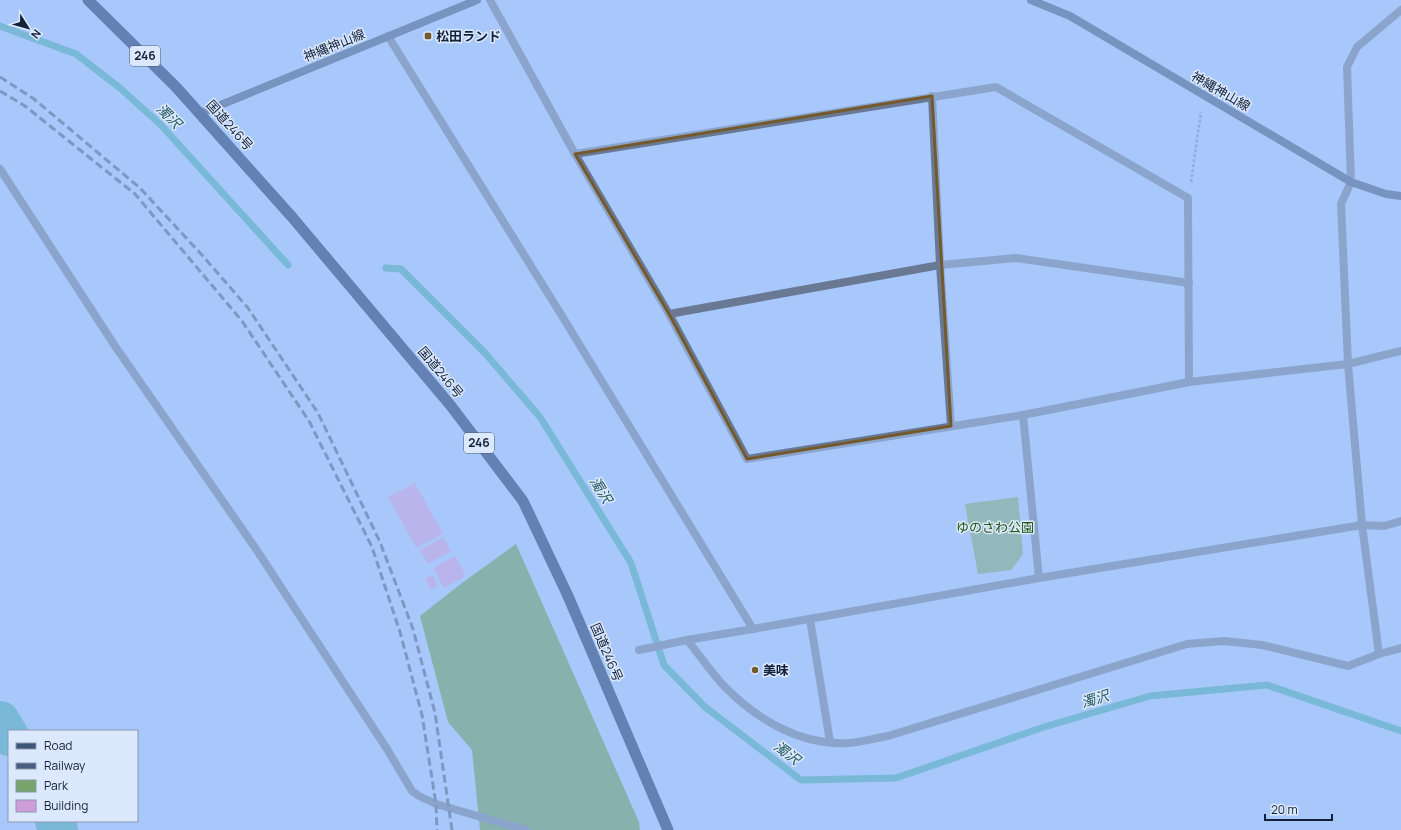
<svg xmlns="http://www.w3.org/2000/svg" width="1401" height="830" viewBox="0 0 1401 830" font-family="Manrope,'Noto Sans JP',sans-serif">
<rect width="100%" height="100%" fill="#a8c8fb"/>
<polygon fill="#76a46b" points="1018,497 1023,554 1011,570 978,574 965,504"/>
<polygon fill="#5d944f" points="516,544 639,822 640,830 480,830 472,750 448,722 420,616 462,583"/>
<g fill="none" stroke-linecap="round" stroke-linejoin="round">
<g stroke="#42a5aa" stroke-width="7">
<polyline points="0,26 76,54 120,88 161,125 288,265"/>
<polyline points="386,268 401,269 485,353 540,417 631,563 664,665 705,707 801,780 896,778 1044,727 1150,696 1267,685 1401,731"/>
</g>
<g stroke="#42a5aa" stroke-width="40">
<polyline points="0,721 9,736"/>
<polyline points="55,821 58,830"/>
</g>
</g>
<g fill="#ce9dda">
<polygon points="415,483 443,534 416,548 388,497"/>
<polygon points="443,537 451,551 428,564 420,550"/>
<polygon points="455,556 466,576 444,588 433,568"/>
<polygon points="433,575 438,586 431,590 425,579"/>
</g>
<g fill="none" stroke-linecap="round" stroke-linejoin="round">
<polyline stroke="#728cb5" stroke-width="2.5" stroke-dasharray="3 2" stroke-linecap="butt" points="1191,182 1201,112"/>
<polyline stroke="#697993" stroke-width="8" points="810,619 830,742"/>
<g stroke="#697993" stroke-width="8">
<polyline points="490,0 575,154 669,314 747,459 1023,415 1189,382 1348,364 1341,204 1351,182 1347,67 1357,47 1401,10"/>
<polyline points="388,36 562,316 753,629"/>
<polyline points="932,96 940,265 951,426"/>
<polyline points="575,154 996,87 1188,198 1189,382"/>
<polyline points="0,169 115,346 256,549 387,749 412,791 419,796 436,804 526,830"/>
<polyline points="669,314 940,265 1016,258 1189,283"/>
<polyline points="1401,351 1348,364 1362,525 1379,654 1401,648"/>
<polyline points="1023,415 1039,578"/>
<path d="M 687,640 C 699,654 710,671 723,685 C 756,719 800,746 849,743 C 862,742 875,738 888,736 L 1187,644 L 1224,641 L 1262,645 L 1348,666 L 1379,654"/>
<polyline points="639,650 687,640 753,629 1039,578 1362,525 1384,526 1401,521"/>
</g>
<g stroke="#3d5479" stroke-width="8">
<polyline points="1031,0 1070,16 1351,182 1386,194 1401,196"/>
<polyline points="201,113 477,0"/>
</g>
<polyline stroke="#102d5c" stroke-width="11" points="88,0 176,87 292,217 451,406 523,501 568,596 668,830"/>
<g stroke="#485d7f" stroke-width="3" stroke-dasharray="8 4" stroke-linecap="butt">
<polyline points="0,77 34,99 140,188 202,255 248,308 318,413 380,542 413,629 435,713 452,830"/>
<polyline points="0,91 25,106 135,194 242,321 309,421 372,547 400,632 422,715 436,804 437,830"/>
</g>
</g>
<path d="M0 0H1401V830H0ZM 932,96 L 951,426 L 747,459 L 669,314 L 575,154 Z" fill="#a8c8fb" fill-opacity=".55" fill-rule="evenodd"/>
<path fill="none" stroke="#73592b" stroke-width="3" stroke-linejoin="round" d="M 932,96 L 951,426 L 747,459 L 669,314 L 575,154 Z"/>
<g fill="#73592b" stroke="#dce8fc" stroke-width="1.5">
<rect x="424" y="32" width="8" height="8" rx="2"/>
<circle cx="755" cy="670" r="4"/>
</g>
<g text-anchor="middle" stroke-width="3" stroke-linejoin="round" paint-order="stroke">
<g fill="#dce8fc" stroke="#4f5d74" stroke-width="1">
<rect x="130" y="46" width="30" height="20" rx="3"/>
<rect x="464" y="433" width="30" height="20" rx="3"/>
</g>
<g font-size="12" font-weight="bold" fill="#122139">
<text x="145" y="60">246</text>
<text x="479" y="447">246</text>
</g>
<g font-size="13" font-weight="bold" fill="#122139" stroke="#dce8fc" text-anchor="start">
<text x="436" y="41">松田ランド</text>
<text x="763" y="675">美味</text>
</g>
<g font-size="13" fill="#122139" stroke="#dce8fc">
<text transform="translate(334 45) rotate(-22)" y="5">神縄神山線</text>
<text transform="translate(1221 91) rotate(30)" y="5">神縄神山線</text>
<text transform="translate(230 125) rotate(48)" y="5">国道246号</text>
<text transform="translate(441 372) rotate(50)" y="5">国道246号</text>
<text transform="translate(607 652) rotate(67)" y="5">国道246号</text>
</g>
<g font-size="13" fill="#20560f" stroke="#dce8fc">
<text x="995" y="532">ゆのさわ公園</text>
</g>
<g font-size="14" font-style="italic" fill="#255c5f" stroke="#dce8fc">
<text transform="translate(169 116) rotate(45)" y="5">濁沢</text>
<text transform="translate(601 490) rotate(58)" y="5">濁沢</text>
<text transform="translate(1095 699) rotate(-17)" y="5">濁沢</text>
<text transform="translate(787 753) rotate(37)" y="5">濁沢</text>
</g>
</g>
<rect x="8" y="730" width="130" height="92" fill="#dce8fc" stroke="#8b98ae"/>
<rect x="16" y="743" width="20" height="6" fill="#3d5479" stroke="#8b98ae"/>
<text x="44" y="750" font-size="12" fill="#122139">Road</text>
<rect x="16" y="763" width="20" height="6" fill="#485d7f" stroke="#8b98ae"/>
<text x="44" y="770" font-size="12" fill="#122139">Railway</text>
<rect x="16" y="780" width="20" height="12" fill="#76a46b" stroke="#8b98ae"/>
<text x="44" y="790" font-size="12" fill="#122139">Park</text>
<rect x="16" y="800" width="20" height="12" fill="#ce9dda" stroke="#8b98ae"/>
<text x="44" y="810" font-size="12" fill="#122139">Building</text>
<g transform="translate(28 28) rotate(127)" stroke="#dce8fc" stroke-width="3" paint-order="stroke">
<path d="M0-3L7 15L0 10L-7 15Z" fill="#122139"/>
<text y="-6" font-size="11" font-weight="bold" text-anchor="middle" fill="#122139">N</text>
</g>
<path d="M1265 814v6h67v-6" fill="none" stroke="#122139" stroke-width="2"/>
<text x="1271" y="814" font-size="12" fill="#122139" stroke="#dce8fc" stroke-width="3" paint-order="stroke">20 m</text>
</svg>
